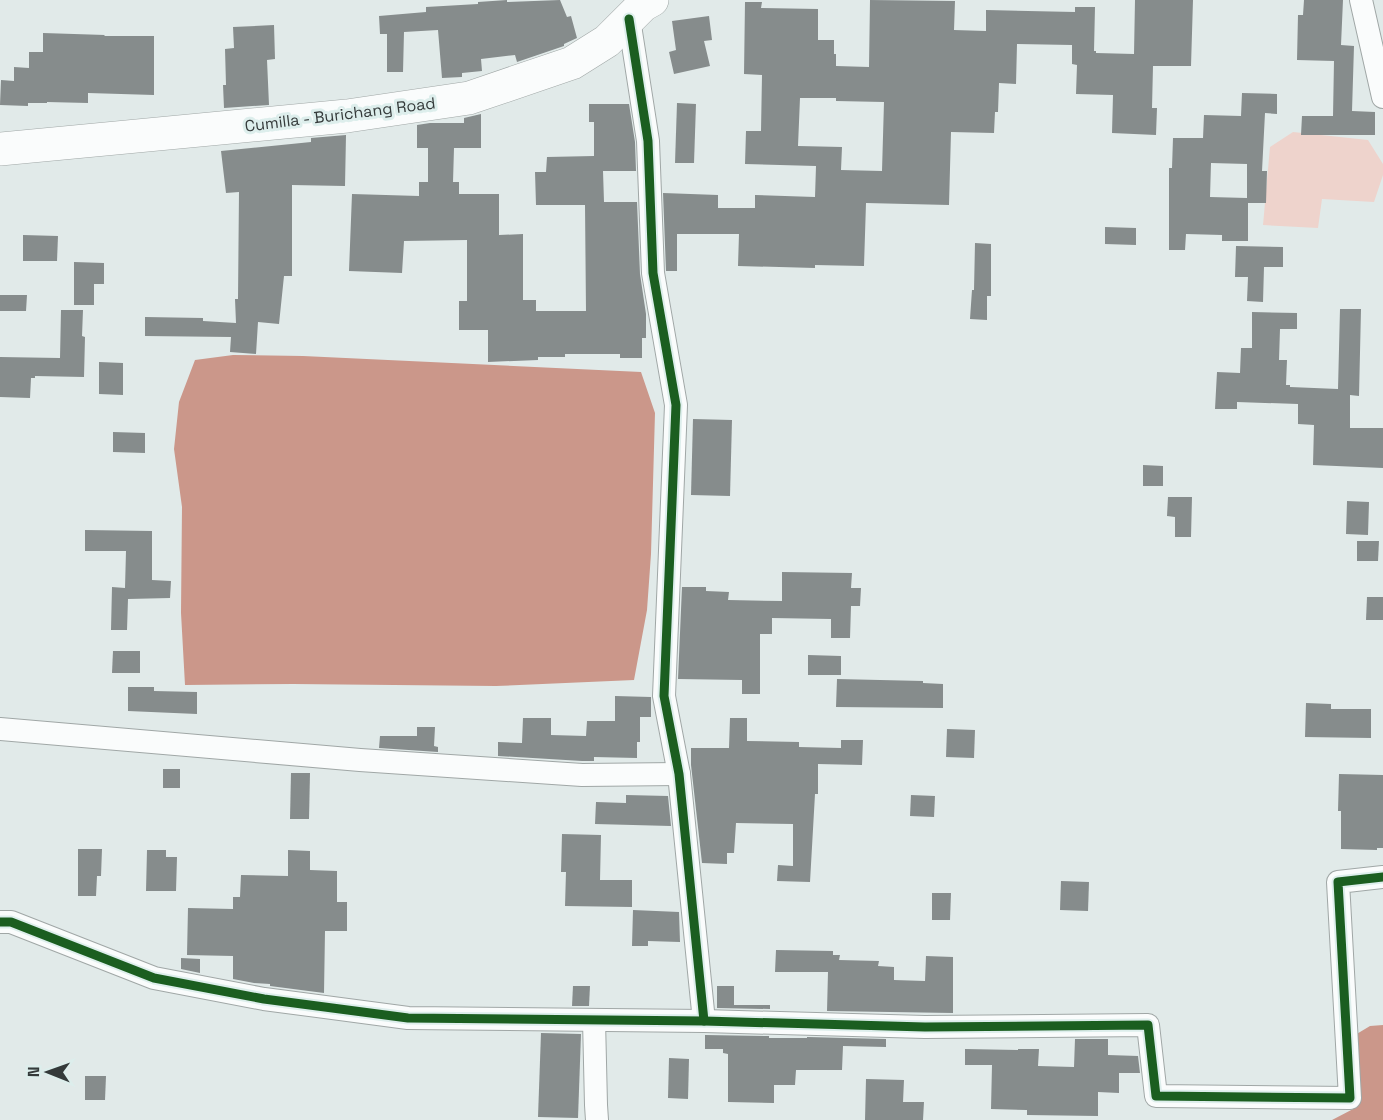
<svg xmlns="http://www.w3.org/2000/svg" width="1383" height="1120" viewBox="0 0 1383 1120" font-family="'Space Grotesk',sans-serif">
<rect width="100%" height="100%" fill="#e1eae9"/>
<polygon fill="#eed3cc" points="1293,132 1368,140 1383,164 1383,175 1374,202 1322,199 1318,228 1263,225 1270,147"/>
<g fill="#cb978a">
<polygon points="233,355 303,356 641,372 655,413 651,554 647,610 634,680 496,686 293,684 185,685 181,613 182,507 174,449 179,402 195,360"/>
<polygon points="1383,1025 1383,1120 1332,1120 1357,1107 1351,1057 1350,1038 1370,1026"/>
</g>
<g fill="#868c8c" fill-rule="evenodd">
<polygon points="507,0 507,2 560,0 567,17 571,16 577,38 564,44 564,46 517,62 515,55 481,59 482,71 462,73 462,77 442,78 438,30 404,32 403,72 387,72 387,34 380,34 379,16 426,12 426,7 478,4 478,2"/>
<path d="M 870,0 L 955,1 L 954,30 L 986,31 L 986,10 L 1075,12 L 1075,7 L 1095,7 L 1094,51 L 1096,51 L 1096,53 L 1134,54 L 1135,0 L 1193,0 L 1191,66 L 1153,66 L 1152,108 L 1157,108 L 1156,135 L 1112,133 L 1113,95 L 1076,94 L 1077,65 L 1072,64 L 1072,45 L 1017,44 L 1016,84 L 999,83 L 998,112 L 995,112 L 994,133 L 951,132 L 949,205 L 866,203 L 864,266 L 815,265 L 815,268 L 738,266 L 739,234 L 677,234 L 677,271 L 666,271 L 663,193 L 718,195 L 718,208 L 755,208 L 755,195 L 815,197 L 816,166 L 745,164 L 746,131 L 761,131 L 762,75 L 744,74 L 745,2 L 762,2 L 761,8 L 818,9 L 818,40 L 834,40 L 834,54 L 836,54 L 836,66 L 869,67 ZM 800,98 L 836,98 L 836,101 L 884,102 L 882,171 L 841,170 L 842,147 L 798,146 Z"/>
<polygon points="1304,0 1343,0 1341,45 1354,46 1352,111 1375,112 1375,135 1301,135 1302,116 1333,116 1334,61 1297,60 1298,15 1303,15"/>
<polygon points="709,16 712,40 704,41 710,66 674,74 669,52 676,50 672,21"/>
<polygon points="274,25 275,59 267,60 269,105 224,108 223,85 226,85 225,49 234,48 233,27"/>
<polygon points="43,33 105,35 104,36 154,36 154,95 88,93 88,103 47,102 47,103 28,103 28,106 0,105 1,80 14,81 14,67 29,68 29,52 43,52"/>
<path d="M 1242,93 L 1277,94 L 1277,114 L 1265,113 L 1262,171 L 1267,171 L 1266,203 L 1248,203 L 1248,241 L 1222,241 L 1222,235 L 1186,234 L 1185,250 L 1169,250 L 1169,168 L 1172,168 L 1173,138 L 1203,138 L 1204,115 L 1241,116 ZM 1211,163 L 1247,164 L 1247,198 L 1210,197 Z"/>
<polygon points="677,103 696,104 694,163 675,163"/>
<polygon points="589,104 629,104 635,142 636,171 603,171 604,202 637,202 640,274 646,314 646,338 642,338 642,358 620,358 620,354 565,354 565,357 538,357 538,360 488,362 488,330 459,330 459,301 467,301 467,240 404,241 402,273 349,271 352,194 419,196 419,182 428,182 428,148 417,148 417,125 430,123 464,123 464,118 481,114 481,148 454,148 453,182 459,182 459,194 499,194 499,235 523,234 523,300 536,300 536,311 586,311 585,205 536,205 535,172 546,172 547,157 594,156 594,122 589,122"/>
<polygon points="346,135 345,186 292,185 292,276 284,276 279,324 258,322 256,354 230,352 231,337 145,336 145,317 203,318 203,321 236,323 235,299 238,299 239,192 226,193 221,151 311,142 311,138"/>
<polygon points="1105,227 1136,228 1136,245 1105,244"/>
<polygon points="23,235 58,236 57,261 23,261"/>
<polygon points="975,243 991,244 991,296 987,296 987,320 970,319 972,290 974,290"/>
<polygon points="1236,246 1283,247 1283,267 1264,267 1263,302 1247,301 1248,277 1235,277"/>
<polygon points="74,262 104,263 104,284 94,284 94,305 74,305"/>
<polygon points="0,295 27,295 26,311 0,311"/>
<polygon points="1340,309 1361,309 1359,396 1350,395 1350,428 1383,428 1383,468 1313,465 1314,425 1298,424 1298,404 1237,402 1237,409 1215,409 1217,372 1240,373 1241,348 1252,348 1252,312 1297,313 1297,329 1280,329 1279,360 1287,360 1286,385 1290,385 1290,387 1338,389"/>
<polygon points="61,310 83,310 82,336 85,337 84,377 35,376 35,378 31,378 30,398 0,397 0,357 60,358"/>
<polygon points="99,362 123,363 123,395 99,394"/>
<polygon points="693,419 732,420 730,496 691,495"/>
<polygon points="113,432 145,433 145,453 113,452"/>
<polygon points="1143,465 1163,466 1163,486 1143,486"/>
<polygon points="1168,497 1192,497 1191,537 1175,537 1175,517 1167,516"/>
<polygon points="1347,501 1369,502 1368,535 1346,534"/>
<polygon points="85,530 152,531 152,580 171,581 170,598 128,599 127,630 111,630 112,587 125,588 126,551 85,551"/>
<polygon points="1357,541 1379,541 1378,561 1357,561"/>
<polygon points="782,572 852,573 851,588 861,588 860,606 851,606 850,638 831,638 831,619 772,618 772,634 760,634 760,694 742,694 742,680 678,679 682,587 706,587 706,591 729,592 728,600 782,601"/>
<polygon points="1367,597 1383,597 1383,620 1366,620"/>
<polygon points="113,651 140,651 140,673 112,673"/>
<polygon points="808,655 841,656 841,675 808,675"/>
<polygon points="837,679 923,681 923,683 943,684 943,708 836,707"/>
<polygon points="128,687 154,687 154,691 197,692 197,714 128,711"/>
<polygon points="615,696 651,697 651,717 640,717 640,742 637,742 637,758 594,757 594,761 582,761 498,756 498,742 522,743 523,718 551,718 551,735 586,736 587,721 615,721"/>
<polygon points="1306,703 1331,704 1331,709 1371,709 1371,738 1305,737"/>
<polygon points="730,718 747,718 747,741 799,742 799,747 841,748 841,740 863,740 862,765 818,764 818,794 815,794 810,882 777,881 778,865 793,866 793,824 736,823 734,853 727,853 727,864 702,863 691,765 691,748 729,748"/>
<polygon points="417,727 435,727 434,746 438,747 438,752 379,748 380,736 417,736"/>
<polygon points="947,729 975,730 974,758 946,757"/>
<rect x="163" y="769" width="17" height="19"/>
<polygon points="291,773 310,773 309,819 290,819"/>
<polygon points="1339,774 1383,775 1383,848 1377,848 1377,850 1341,849 1341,811 1338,811"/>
<polygon points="626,795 668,796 671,826 595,824 596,802 626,803"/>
<polygon points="911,795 935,796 934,817 910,816"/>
<polygon points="562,834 601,835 600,880 632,880 632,907 565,906 566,872 561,872"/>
<polygon points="78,849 102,849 101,876 97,876 96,896 78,896"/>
<polygon points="147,850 166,850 166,857 177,857 176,891 146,891"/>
<polygon points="288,850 310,851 310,870 337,871 337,902 347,902 347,931 325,931 324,993 270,986 270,984 254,983 233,979 233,956 187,955 188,908 233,909 233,897 240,897 241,875 288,876"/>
<polygon points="1061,881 1089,882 1088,911 1060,910"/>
<polygon points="932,893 951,893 950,920 932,920"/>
<polygon points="633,910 679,912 680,942 648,941 648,946 632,946"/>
<polygon points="776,950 833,951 833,955 840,955 839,960 879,961 878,966 894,967 894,980 925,981 926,956 953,957 953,1013 827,1011 828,972 775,972"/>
<polygon points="181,958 200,959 200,973 181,969"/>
<polygon points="573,986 590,986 589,1006 572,1006"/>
<polygon points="717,986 734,986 734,1005 770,1005 770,1009 717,1008"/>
<polygon points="541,1033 581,1034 578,1118 538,1117"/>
<polygon points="705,1035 769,1036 769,1038 807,1038 807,1037 886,1039 886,1047 843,1046 842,1070 796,1070 795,1085 774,1085 774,1103 728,1102 728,1054 723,1053 723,1049 705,1049"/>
<polygon points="1075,1039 1108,1039 1108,1055 1138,1056 1140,1073 1119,1073 1119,1093 1098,1092 1098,1116 1027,1115 1027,1110 991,1109 992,1065 965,1065 965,1049 1018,1050 1018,1049 1039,1049 1038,1066 1074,1067"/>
<polygon points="669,1058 689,1059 688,1099 668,1098"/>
<polygon points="85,1076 106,1076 105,1100 85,1100"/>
<polygon points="866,1079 904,1080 903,1102 924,1102 923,1120 865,1120"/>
</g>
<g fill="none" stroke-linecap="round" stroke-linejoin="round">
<defs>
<g id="street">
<polyline points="1361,0 1383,97"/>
<polyline points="629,19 648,141 653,273 676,405 664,696 679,774 704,1021"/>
<polyline points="0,729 360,760 582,775 679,774"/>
<polyline points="0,922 11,922 154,978 264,999 408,1018 704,1021 925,1027 1148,1025 1156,1096 1350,1098 1338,882 1383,877"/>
<polyline points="594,1020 596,1105 597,1120"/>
</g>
<polyline id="secondary" points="0,149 347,116 469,98 572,63 607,41 643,5 652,0"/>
</defs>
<use href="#street" stroke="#a0a7a6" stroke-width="24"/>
<use href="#secondary" stroke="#a0a7a6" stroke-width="34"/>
<use href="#street" stroke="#fafcfc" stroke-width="22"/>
<use href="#secondary" stroke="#fafcfc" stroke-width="33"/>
<defs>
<g id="cycleway">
<polyline points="629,19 648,141 653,273 676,405 664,696 679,774 704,1021"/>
<polyline points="0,922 11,922 154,978 264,999 408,1018 704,1021 925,1027 1148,1025 1156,1096 1350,1098 1338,882 1383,877"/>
</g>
</defs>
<use href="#cycleway" stroke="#ddeeec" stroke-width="13"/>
<use href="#cycleway" stroke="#1b5e20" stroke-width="9"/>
</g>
<g text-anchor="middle" stroke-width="6" stroke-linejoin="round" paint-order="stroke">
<g font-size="16" fill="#343a3a" stroke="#ddeeec">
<text transform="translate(340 114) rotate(-7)" y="6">Cumilla - Burichang Road</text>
</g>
</g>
<g transform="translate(48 1072) rotate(271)" stroke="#ddeeec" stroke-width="4.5" paint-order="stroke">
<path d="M0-4.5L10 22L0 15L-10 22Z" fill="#343a3a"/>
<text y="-9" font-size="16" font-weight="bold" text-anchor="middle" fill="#343a3a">N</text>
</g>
</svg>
